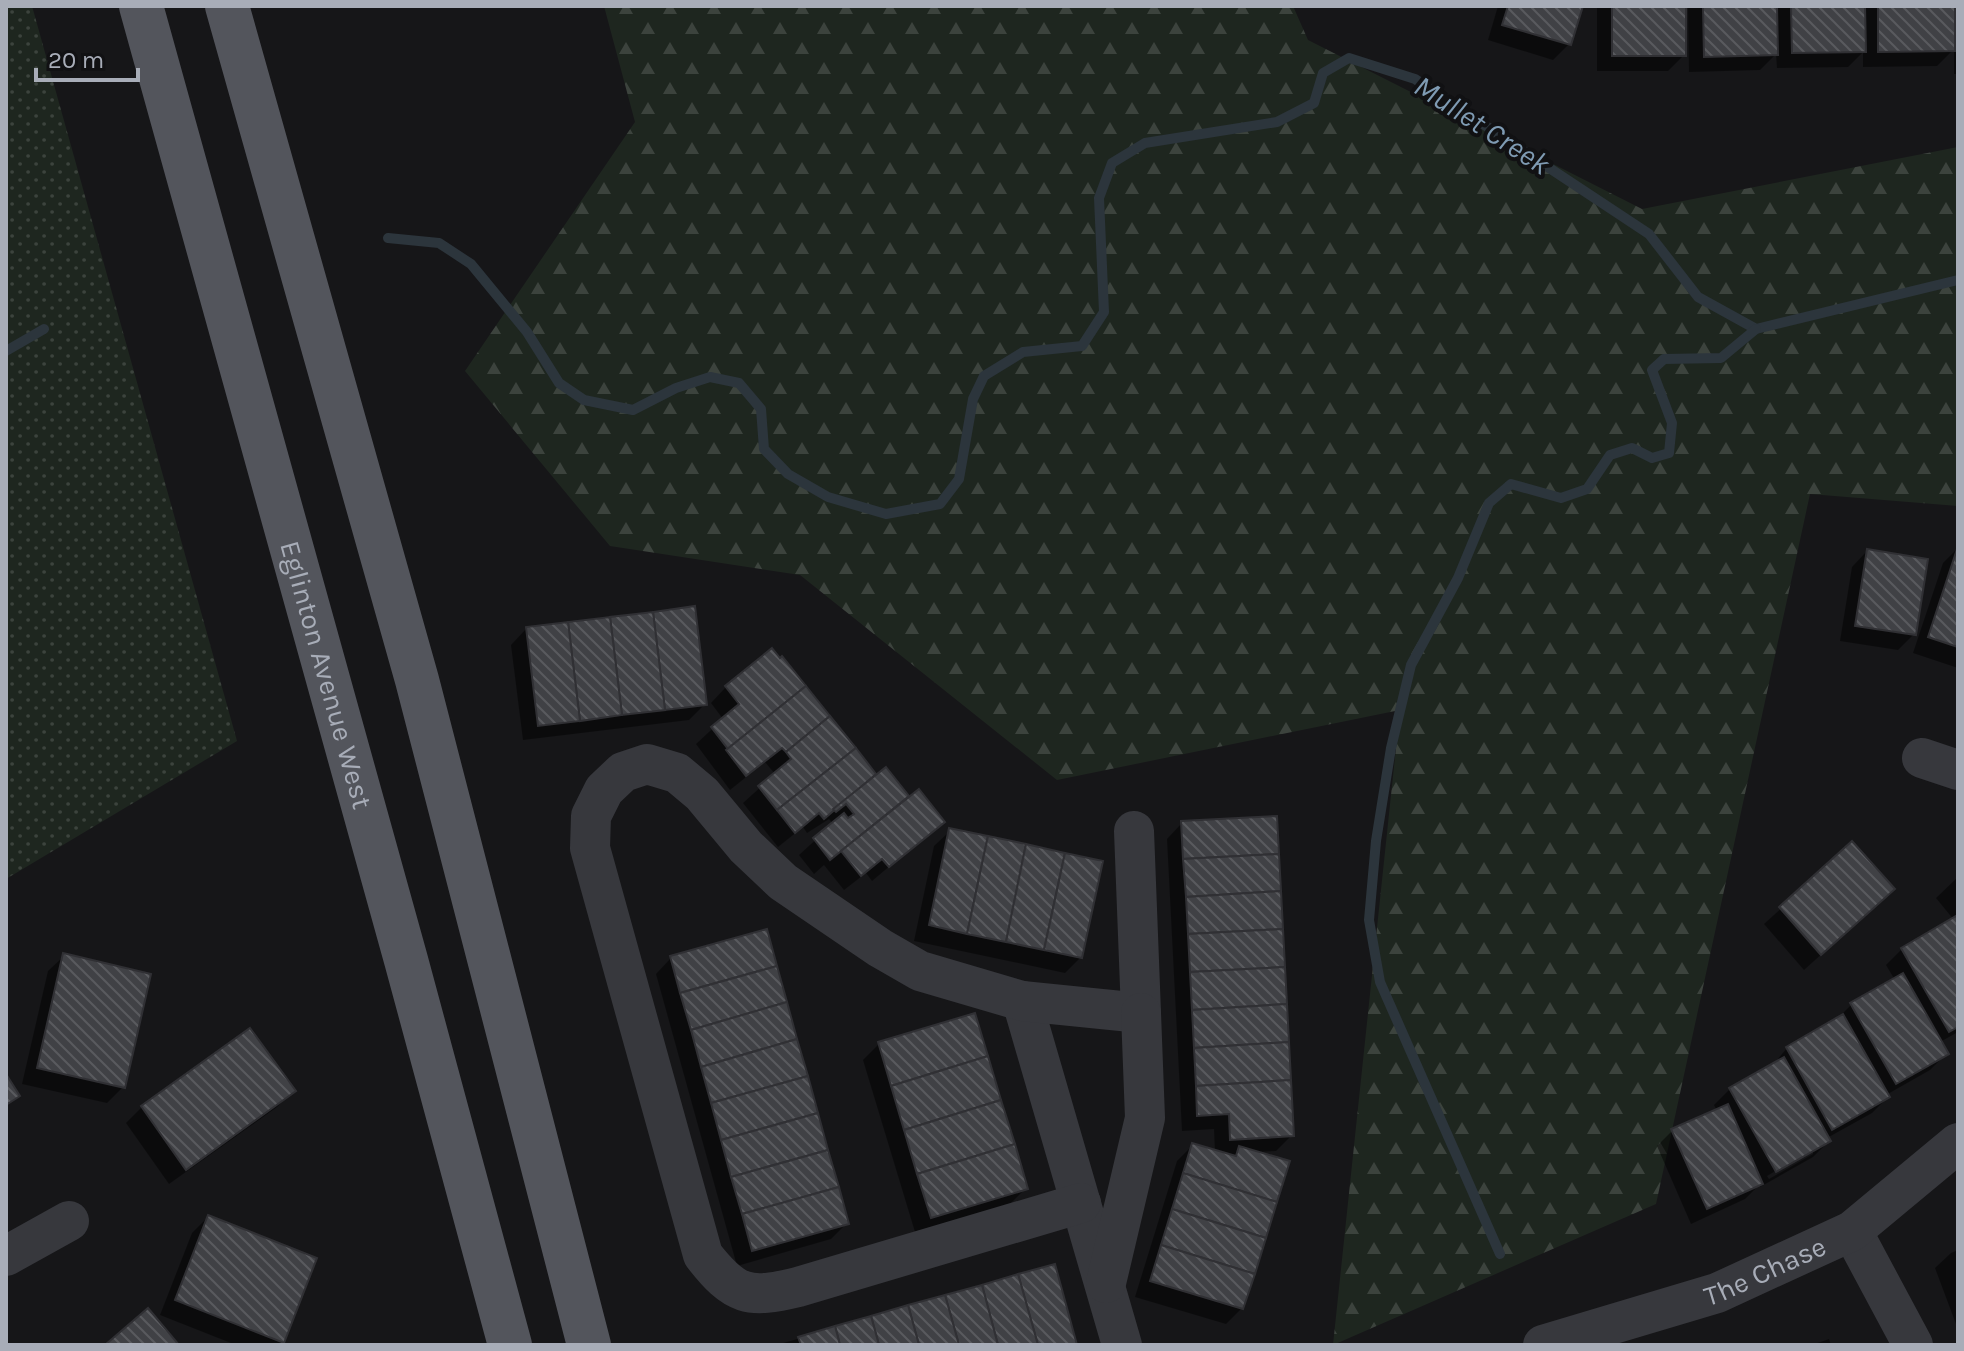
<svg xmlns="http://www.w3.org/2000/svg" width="1964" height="1351" viewBox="0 0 1964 1351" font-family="Karla,sans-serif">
<defs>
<pattern id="grass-dots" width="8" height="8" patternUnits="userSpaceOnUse" patternTransform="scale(2)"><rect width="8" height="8" fill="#1e261f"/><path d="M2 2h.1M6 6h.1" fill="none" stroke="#3c433d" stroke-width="1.8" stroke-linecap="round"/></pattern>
<pattern id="forest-firs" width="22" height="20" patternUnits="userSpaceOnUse" patternTransform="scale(2)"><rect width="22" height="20" fill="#1e261f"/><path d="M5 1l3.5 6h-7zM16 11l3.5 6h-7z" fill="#3c433d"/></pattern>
<pattern id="building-back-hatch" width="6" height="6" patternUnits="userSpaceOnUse" patternTransform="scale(2)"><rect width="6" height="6" fill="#404145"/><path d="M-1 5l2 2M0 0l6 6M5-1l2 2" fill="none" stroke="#595a5e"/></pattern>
</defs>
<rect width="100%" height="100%" fill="#161618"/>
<polygon fill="url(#grass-dots)" points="6,6 32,6 237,741 6,879"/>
<polygon fill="url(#forest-firs)" points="604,6 1293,6 1308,40 1642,209 1958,147 1958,506 1810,494 1656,1204 1333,1345 1400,710 1057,780 800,575 610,546 465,371 635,122"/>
<g fill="#0007" fill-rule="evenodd">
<polygon points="1498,6 1581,6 1569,44 1553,60 1488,40"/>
<polygon points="1597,6 1684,6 1684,55 1668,71 1597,71"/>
<polygon points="1688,6 1958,6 1958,74 1954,74 1954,49 1937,66 1863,67 1863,52 1848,67 1777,68 1776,54 1760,70 1689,72"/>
<polygon points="1958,548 1958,668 1913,653 1943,563"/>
<polygon points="1867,551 1914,634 1898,650 1840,641 1852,567"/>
<polygon points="526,629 705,704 689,720 523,740 511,645"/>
<polygon points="782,659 876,777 885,770 909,799 942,822 872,881 866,873 844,890 824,865 814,874 799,855 833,824 829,819 807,833 803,827 778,847 743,803 775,774 765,762 730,790 696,744 723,719 711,703 726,687"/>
<polygon points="1182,823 1292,1135 1276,1151 1253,1152 1242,1308 1226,1324 1135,1297 1177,1161 1193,1145 1215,1152 1214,1129 1182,1131 1167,839"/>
<polygon points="950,831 1081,957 1065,973 914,941 934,846"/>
<polygon points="1852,844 1876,905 1804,970 1764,924"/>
<path d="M 1958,877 L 1958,1032 L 1940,1042 L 1946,1054 L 1930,1070 L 1886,1095 L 1888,1097 L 1872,1113 L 1827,1138 L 1829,1141 L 1813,1157 L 1760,1187 L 1759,1185 L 1745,1199 L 1691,1224 L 1657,1146 L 1672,1131 L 1717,1111 L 1714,1105 L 1730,1089 L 1772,1066 L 1787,1048 L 1835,1021 L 1851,1005 L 1895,980 L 1886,965 L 1902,949 L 1954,920 L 1936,898 ZM 1813,1149 L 1813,1154 L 1769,1179 L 1767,1176 Z"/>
<polygon points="64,956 123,1087 107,1103 22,1084 48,971"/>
<polygon points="671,958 847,1223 831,1239 737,1266 656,974"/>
<polygon points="250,1030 293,1091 277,1107 169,1184 126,1123 142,1107"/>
<polygon points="879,1044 1026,1188 1010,1204 915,1232 863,1060"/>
<polygon points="208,1217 283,1342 279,1345 236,1345 160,1315 192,1233"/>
<polygon points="1958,1250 1958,1323 1956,1324 1935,1268 1951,1253"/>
<polygon points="1054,1267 1075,1345 776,1345"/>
<polygon points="1829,1339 1831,1345 1812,1345"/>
</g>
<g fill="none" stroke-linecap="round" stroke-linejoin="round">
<g stroke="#2c353c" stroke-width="10">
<polyline points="388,238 439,243 471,264 527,332 559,383 584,400 633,410 676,388 710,377 739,383 761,409 764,449 788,474 828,497 886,514 940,504 959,479 973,399 984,376 1023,352 1082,346 1104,312 1099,198 1112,163 1145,143 1277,122 1314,103 1323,73 1349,58 1415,79 1649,234 1698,297 1756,329 1958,280"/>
<polyline points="6,351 44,329"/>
<polyline points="1500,1254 1380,982 1369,920 1376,841 1391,748 1411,665 1458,578 1489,503 1511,484 1561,498 1587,489 1610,455 1632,448 1652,458 1669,453 1672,423 1652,370 1664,359 1721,358 1756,329"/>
</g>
</g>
<g fill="url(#building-back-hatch)" stroke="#303034" stroke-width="2">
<polygon points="1508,6 1583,6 1571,45 1502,25"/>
<rect x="1612" y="6" width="74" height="50"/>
<polygon points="1703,6 1777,6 1778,55 1704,57"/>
<polygon points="1791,6 1865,6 1866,52 1792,53"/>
<polygon points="1878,6 1955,6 1955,51 1878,52"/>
<polygon points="1958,546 1958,647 1928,637"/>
<polygon points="1867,549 1928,559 1916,635 1855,626"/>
<polygon points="695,606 707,705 665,710 653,612"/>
<polygon points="653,612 665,710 622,715 610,617"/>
<polygon points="610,617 622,715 580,721 568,622"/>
<polygon points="568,622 580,721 538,726 526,627"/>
<polygon points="772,648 780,658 782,656 806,686 728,749 711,727 739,704 725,686"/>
<polygon points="806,686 830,716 786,752 782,748 746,776 726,750"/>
<polygon points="830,716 856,748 777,810 758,786 791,759 786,752"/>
<polygon points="856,748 876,774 824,819 819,813 795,833 777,810"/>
<polygon points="886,767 909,796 830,860 813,838 844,813 848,818 854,814 846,804 836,812 833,809"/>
<polygon points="919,789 945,822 889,867 882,859 861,876 841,851"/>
<polygon points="1277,816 1279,854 1183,859 1181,821"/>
<polygon points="949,828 988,836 967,934 929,925"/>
<polygon points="988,836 1026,844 1006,942 967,934"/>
<polygon points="1852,841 1895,889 1821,955 1779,907"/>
<polygon points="1026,844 1065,853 1044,950 1006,942"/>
<polygon points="1065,853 1103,861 1082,958 1044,950"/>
<polygon points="1279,854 1281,891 1186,897 1183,859"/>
<polygon points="1281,891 1283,929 1188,934 1186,897"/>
<polygon points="1956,916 1958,920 1958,1027 1949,1032 1901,948"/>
<polygon points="767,929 777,966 680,993 670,956"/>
<polygon points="1283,929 1285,967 1190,972 1188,934"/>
<polygon points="63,953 151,974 125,1088 37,1068"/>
<polygon points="777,966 787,1002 691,1030 680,993"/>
<polygon points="1285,967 1287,1004 1192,1010 1190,972"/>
<polygon points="1903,973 1949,1054 1896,1084 1850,1003"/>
<polygon points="787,1002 797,1039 701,1067 691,1030"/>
<polygon points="1287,1004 1289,1042 1194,1048 1192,1010"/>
<polygon points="975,1013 988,1056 891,1086 878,1042"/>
<polygon points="1843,1014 1890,1097 1832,1130 1786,1047"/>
<polygon points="250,1028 296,1091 186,1170 141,1106"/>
<polygon points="797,1039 808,1076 711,1103 701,1067"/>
<polygon points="1289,1042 1291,1080 1196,1086 1194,1048"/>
<polygon points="988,1056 1001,1100 904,1130 891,1086"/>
<polygon points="1784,1057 1831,1141 1776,1172 1729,1088"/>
<polygon points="6,1074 20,1096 6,1105"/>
<polygon points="808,1076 818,1113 721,1140 711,1103"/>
<polygon points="1291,1080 1294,1136 1230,1140 1229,1114 1197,1116 1196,1086"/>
<polygon points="1001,1100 1015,1144 917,1174 904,1130"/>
<polygon points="1728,1104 1763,1184 1707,1209 1671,1129"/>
<polygon points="818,1113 828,1150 731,1177 721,1140"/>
<polygon points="1192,1143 1236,1156 1239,1146 1290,1161 1277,1202 1183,1173"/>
<polygon points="1015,1144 1028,1189 931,1218 917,1174"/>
<polygon points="828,1150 839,1187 742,1214 731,1177"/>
<polygon points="1183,1173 1277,1202 1266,1238 1172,1209"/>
<polygon points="839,1187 849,1224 752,1251 742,1214"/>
<polygon points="1172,1209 1266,1238 1255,1274 1161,1245"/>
<polygon points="208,1215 317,1258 284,1343 175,1300"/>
<polygon points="1161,1245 1255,1274 1243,1309 1150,1281"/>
<polygon points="1055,1264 1077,1345 1038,1345 1018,1274"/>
<polygon points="1018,1274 1038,1345 998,1345 982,1285"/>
<polygon points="982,1285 998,1345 959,1345 945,1295"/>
<polygon points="945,1295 959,1345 919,1345 908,1305"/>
<polygon points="908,1305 919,1345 879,1345 871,1316"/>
<polygon points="148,1308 179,1345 105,1345"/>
<polygon points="871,1316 879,1345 840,1345 835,1326"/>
<polygon points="835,1326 840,1345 801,1345 798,1337"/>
</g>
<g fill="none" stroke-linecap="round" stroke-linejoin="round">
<g stroke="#37383d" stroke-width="40">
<polyline points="1922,758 1958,770"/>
<polyline points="1022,1001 1122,1345"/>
<path d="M 1081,1203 L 798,1287 C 748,1299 735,1296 703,1255 L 590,848 L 591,816 L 604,790 L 623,772 L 647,764 L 677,773 L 702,794 L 746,847 L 783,882 L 880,948 L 920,971 L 1022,1001 L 1141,1013 L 1134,831"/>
<polyline points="1852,1231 1913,1345"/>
<polyline points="6,1256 69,1221"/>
<polyline points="1106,1283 1145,1118 1141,1013"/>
<path id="s1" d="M 1543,1345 L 1717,1293 L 1852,1231 L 1958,1143"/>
</g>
<g stroke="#53555c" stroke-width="44">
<path id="s2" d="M 141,6 L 406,960 L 510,1345"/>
<polyline points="227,6 417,680 589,1345"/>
</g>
</g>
<g text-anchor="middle" stroke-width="8" stroke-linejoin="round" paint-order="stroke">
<g font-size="28" fill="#a8adb8" stroke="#111113">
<text dy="10" stroke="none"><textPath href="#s2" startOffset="694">Eglinton Avenue West</textPath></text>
<text dy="10" stroke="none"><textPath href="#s1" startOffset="234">The Chase</textPath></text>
</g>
<g font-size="30" font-style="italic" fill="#7f9bb3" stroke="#111113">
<text transform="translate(1482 125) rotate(33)" y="10">Mullet Creek</text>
</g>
</g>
<rect width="1964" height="1351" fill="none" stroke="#a8adb8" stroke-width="16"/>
<path d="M36 68v12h102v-12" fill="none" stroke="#a8adb8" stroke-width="4"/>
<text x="48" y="68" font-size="24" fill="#a8adb8" stroke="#111113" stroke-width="6" paint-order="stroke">20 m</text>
</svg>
